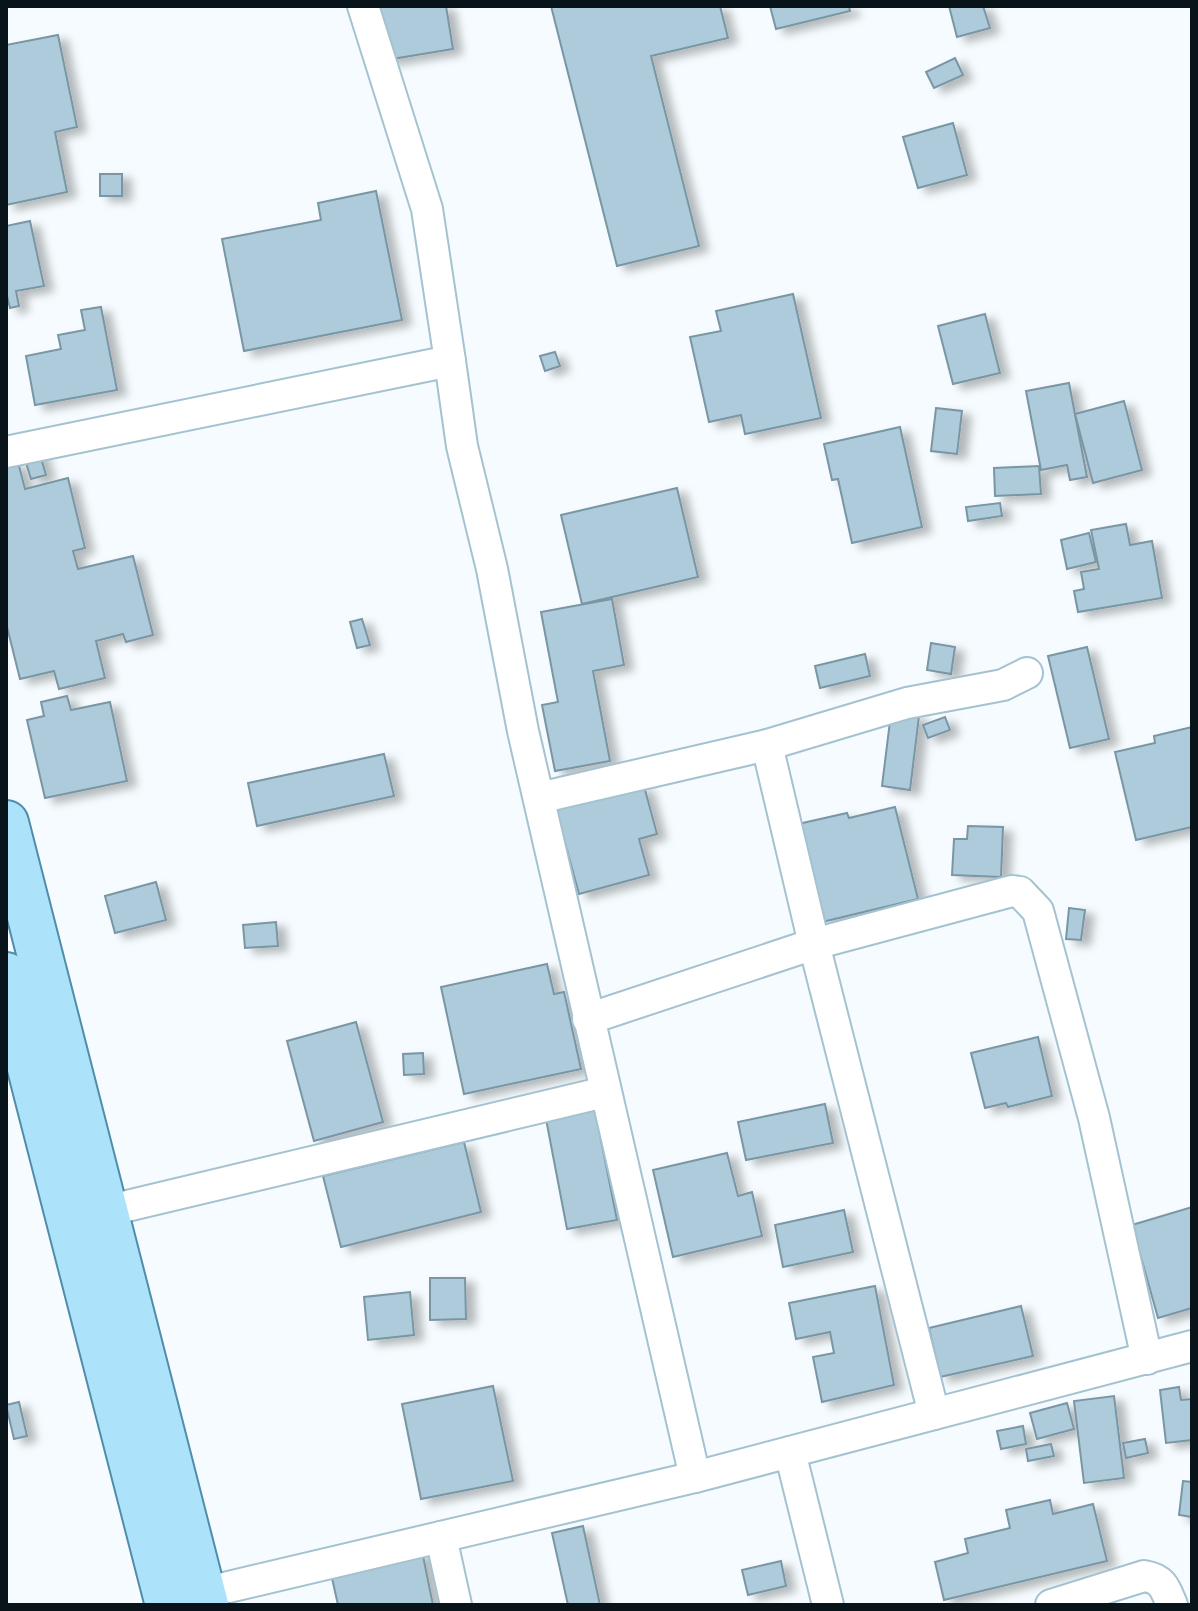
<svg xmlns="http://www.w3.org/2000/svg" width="1198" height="1611" viewBox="0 0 1198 1611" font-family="Arial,sans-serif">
<defs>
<filter id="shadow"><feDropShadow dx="9" dy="5" stdDeviation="4" flood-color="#0004"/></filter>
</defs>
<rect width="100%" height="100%" fill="#f5fbfe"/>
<g fill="#aecbdb" stroke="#7a96a5" stroke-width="2" filter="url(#shadow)">
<polygon points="376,6 446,6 453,49 386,60"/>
<polygon points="551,6 720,6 728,38 651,56 699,246 617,266"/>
<polygon points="770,6 849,6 850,11 776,29"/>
<polygon points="949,6 983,6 990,28 957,37"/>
<polygon points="58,35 77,127 55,132 67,192 6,205 6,45"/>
<polygon points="955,58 963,75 934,88 926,72"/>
<polygon points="953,123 967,175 918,188 903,137"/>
<rect x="100" y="174" width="22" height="22"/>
<polygon points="376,191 402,320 244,351 222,239 321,220 318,203"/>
<polygon points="30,221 44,286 16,291 19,306 10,308 6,292 6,226"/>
<polygon points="793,294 821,418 745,434 741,415 709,422 690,337 721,331 716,311"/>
<polygon points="101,307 117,390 35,405 26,356 61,349 58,335 85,330 81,310"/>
<polygon points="985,314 1000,373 953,384 938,326"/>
<polygon points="555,352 560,366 545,371 540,356"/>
<polygon points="1069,383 1087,477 1070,480 1067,465 1041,470 1026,391"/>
<polygon points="1124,401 1142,470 1093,483 1075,414"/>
<polygon points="936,408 962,411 957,454 931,451"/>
<polygon points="900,427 922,527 852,543 838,479 832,480 824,444"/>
<polygon points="39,451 46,475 31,479 24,456"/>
<polygon points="18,462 25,489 68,478 85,548 73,551 78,569 133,556 153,635 126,642 123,634 96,641 105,678 59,689 54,671 20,679 6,623 6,465"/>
<polygon points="1039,466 1041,494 995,496 994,468"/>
<polygon points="677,488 698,577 582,604 561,515"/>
<polygon points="1000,503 1002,516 968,521 966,507"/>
<polygon points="1126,524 1130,545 1152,541 1162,598 1078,612 1074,591 1084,589 1081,572 1099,569 1091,530"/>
<polygon points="1089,533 1096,562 1067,569 1061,540"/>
<polygon points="612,599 624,665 593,671 610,761 555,771 542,705 558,702 541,612"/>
<polygon points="362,619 370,645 357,648 350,622"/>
<polygon points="931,643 955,647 951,674 927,670"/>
<polygon points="1087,647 1109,739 1070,748 1048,656"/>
<polygon points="865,654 870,676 820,688 815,666"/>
<polygon points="67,696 71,710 110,702 127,781 45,798 27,720 44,716 41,702"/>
<polygon points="891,713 919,716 910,790 882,786"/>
<polygon points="945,717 950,730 928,738 923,725"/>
<polygon points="1192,727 1192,827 1136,840 1115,752 1155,743 1154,736"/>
<polygon points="384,754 394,796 257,826 248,783"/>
<polygon points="644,786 657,834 639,839 649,875 579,894 556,810"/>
<polygon points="895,807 918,899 822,922 798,824 847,813 849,818"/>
<polygon points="968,826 1003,827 1001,877 952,875 954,839 967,839"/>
<polygon points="156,882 166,920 115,933 105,896"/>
<polygon points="1069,908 1085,910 1081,940 1066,939"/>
<polygon points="276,922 278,946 245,948 243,925"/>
<polygon points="547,964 554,994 564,992 581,1069 464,1094 441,987"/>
<polygon points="356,1022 383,1122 314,1141 287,1041"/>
<polygon points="1038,1037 1052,1096 1008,1107 1006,1103 985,1108 971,1053"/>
<polygon points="423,1053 424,1074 404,1075 403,1054"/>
<polygon points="825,1104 833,1143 746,1160 738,1122"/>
<polygon points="595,1110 617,1220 567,1229 546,1119"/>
<polygon points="464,1142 481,1212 341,1247 323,1176"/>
<polygon points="727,1153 738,1196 752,1192 762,1236 673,1257 653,1170"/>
<polygon points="1192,1207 1192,1308 1158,1318 1132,1225"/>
<polygon points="844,1210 853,1252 783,1267 775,1225"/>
<polygon points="430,1278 465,1278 466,1319 430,1320"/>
<polygon points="875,1286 894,1385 822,1402 813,1357 834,1353 830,1332 796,1339 789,1303"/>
<polygon points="410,1292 414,1335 368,1340 364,1297"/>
<polygon points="1021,1306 1033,1356 940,1377 929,1328"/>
<polygon points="493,1386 513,1481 421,1499 402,1404"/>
<polygon points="1179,1387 1181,1400 1192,1399 1192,1440 1166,1443 1160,1390"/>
<polygon points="1114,1396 1124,1478 1084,1483 1074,1401"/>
<polygon points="19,1402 27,1436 14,1439 6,1405"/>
<polygon points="1067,1403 1074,1429 1037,1439 1030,1413"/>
<polygon points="1023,1426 1026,1444 1001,1449 997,1431"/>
<polygon points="1145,1439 1148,1453 1126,1458 1123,1443"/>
<polygon points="1051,1444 1054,1456 1028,1461 1026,1449"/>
<polygon points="1183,1481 1192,1482 1192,1517 1179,1515"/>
<polygon points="1050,1500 1053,1514 1093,1504 1107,1561 944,1600 935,1562 968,1553 965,1539 1010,1528 1006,1510"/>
<polygon points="583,1526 600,1605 568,1605 552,1533"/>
<polygon points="422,1551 433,1605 338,1605 330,1569"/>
<polygon points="781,1561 786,1586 748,1595 742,1570"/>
</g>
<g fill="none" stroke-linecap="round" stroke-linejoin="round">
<defs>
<g id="street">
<polyline points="363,6 427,209 450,361"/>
<polyline points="6,452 450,361 462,446 492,569 523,731 695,1477"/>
<polyline points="767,745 814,944 934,1414"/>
<polyline points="539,798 767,745 907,703 1003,685 1027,673"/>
<polyline points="588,1019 814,944 1012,891 1020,892 1038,911 1094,1118 1147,1359"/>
<polyline points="106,1211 605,1092"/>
<polyline points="790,1452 828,1605"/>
<polyline points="441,1537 456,1605"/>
<polyline points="203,1593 695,1477 1192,1346"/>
<path d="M 1051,1605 L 1144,1576 C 1163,1579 1165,1588 1172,1605"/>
</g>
<g id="primary">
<polyline points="6,823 206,1605"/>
<polyline points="6,975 168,1605"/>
</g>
</defs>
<use href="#street" stroke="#a5c2d1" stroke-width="34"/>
<use href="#primary" stroke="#508daa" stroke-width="48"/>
<use href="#street" stroke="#fff" stroke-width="30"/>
<use href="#primary" stroke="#ade2fb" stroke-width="44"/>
</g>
<rect width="1198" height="1611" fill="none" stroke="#09141a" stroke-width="16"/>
</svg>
